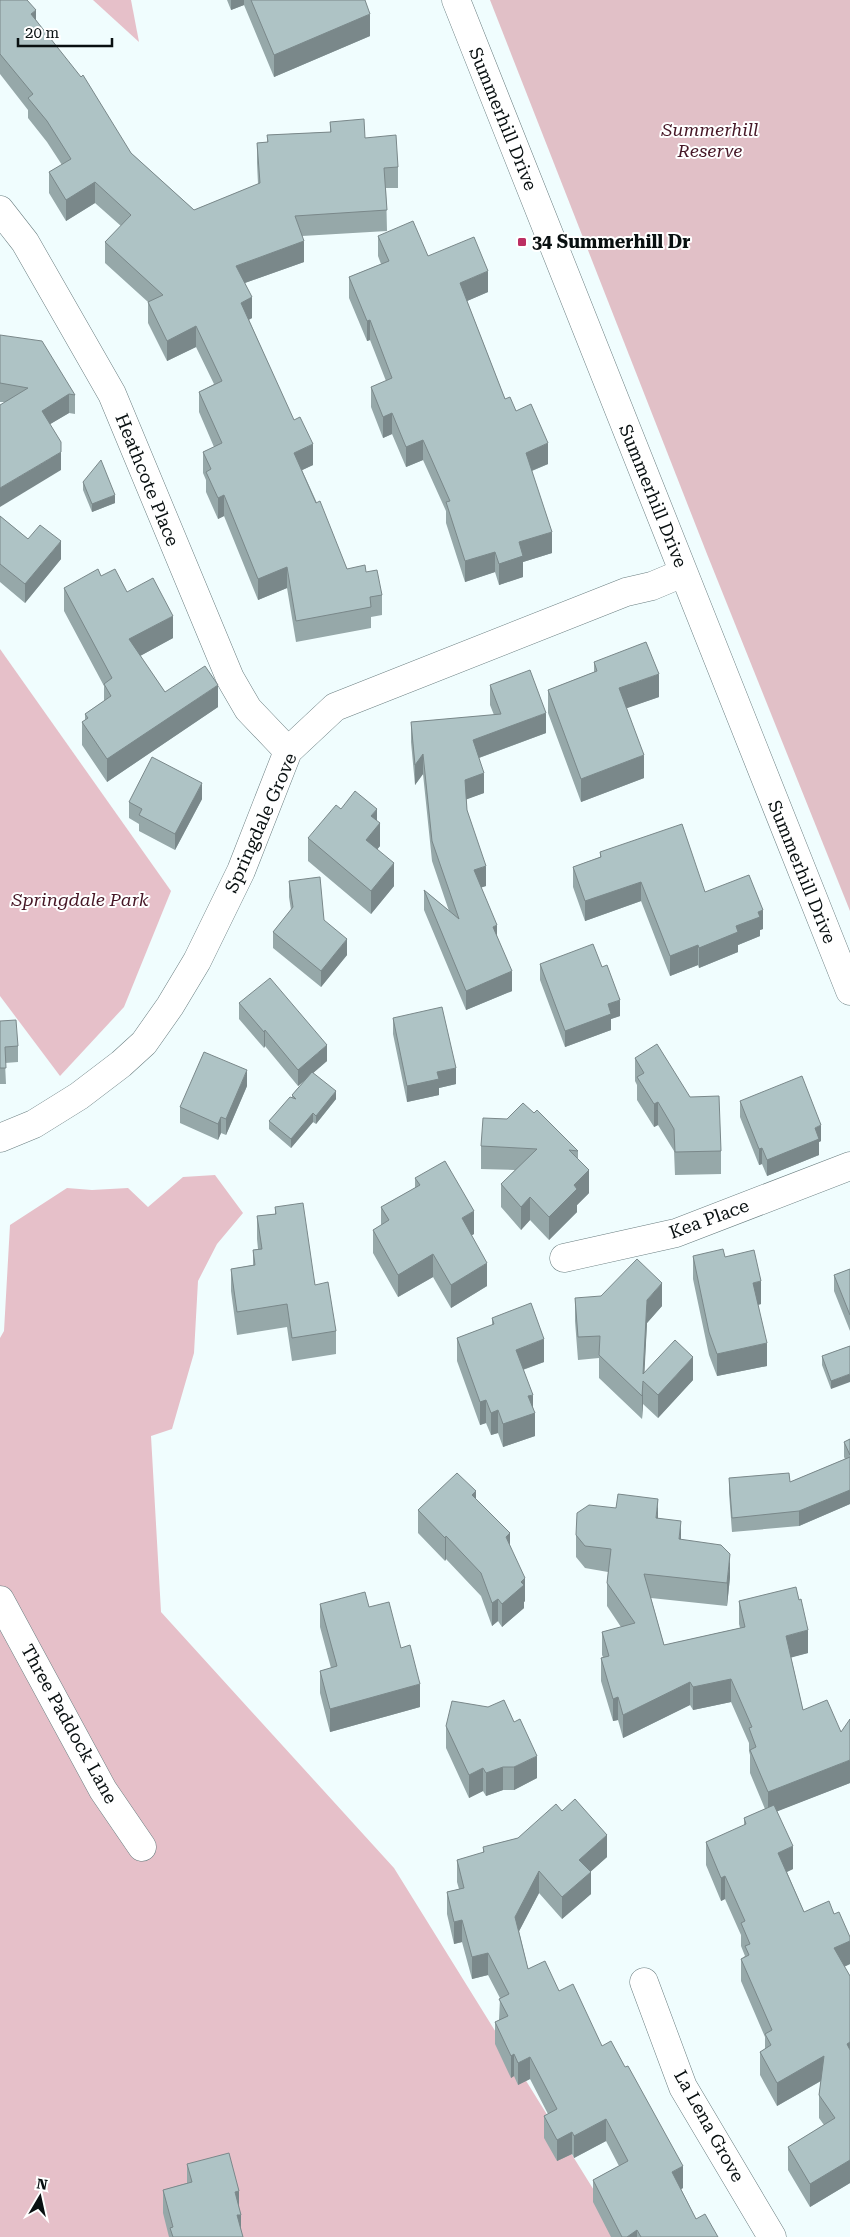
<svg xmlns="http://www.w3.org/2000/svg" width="850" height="2237" viewBox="0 0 850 2237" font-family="'Roboto Serif',serif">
<rect width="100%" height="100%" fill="#f0fdfe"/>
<polygon fill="#e1c0c7" points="490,0 850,0 850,911 707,554"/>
<g fill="#e6c0c9">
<polygon points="93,0 131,0 139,42"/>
<polygon points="0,649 171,891 124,1007 60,1076 0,996"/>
<polygon points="215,1175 243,1213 217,1244 198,1281 194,1353 172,1429 151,1436 161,1612 394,1868 623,2237 0,2237 0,1338 4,1331 10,1225 67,1188 92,1190 128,1188 148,1207 183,1177"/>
</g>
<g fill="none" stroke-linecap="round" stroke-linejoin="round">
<defs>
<g id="minor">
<polyline points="0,210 25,242 112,394 230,678 248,709 288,751"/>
<polyline points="0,1138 34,1124 79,1096 121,1064 144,1043 170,1006 197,961 241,871 288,751 335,707 626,592 652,586 683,573"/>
<polyline points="564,1258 676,1233 850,1166"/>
<polyline points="0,1600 103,1790 142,1847"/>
<polyline points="644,1982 683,2087 772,2237"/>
</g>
<polyline id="secondary" points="456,0 850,991"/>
</defs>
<use href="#minor" stroke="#6a7e80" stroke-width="29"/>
<use href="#secondary" stroke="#6a7e80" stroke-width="29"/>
<use href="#minor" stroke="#fff" stroke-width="28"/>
<use href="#secondary" stroke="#fff" stroke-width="28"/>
</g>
<g fill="#96a8a9">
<polygon points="0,0 36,20 131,153 194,210 258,184 257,163 257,143 267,142 267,135 330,132 330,122 365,138 398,167 398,188 386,188 387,231 302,236 304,262 245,283 252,318 249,320 313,465 302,470 347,569 366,572 382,595 382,615 371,617 371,628 296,642 287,588 258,600 224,516 218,519 206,492 206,480 203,473 203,452 214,447 199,412 199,392 214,384 196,347 167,361 148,323 148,302 105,263 105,242 121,226 95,203 66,221 49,193 49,172 62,165 47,142 28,118 28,110 0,74"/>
<polygon points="227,0 365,0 370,36 274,77 244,5 231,10"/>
<polygon points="378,236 428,256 488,292 467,301 505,399 516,411 548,464 532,471 552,553 523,562 523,577 499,585 495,572 465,582 446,523 446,511 423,460 406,467 392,434 383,438 371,407 371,387 386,381 370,340 367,341 349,298 349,277 381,264 378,256"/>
<polygon points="0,335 75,395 75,414 69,413 50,424 61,470 4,402 0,402"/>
<polygon points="83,482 115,503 92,512 83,490"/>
<polygon points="0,516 28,539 61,559 25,603 0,582"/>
<polygon points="101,576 127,592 173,638 140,656 165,692 218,707 107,782 82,745 82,722 85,720 85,714 104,701 104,686 64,611 64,588"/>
<polygon points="594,662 659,697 626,708 644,778 581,802 548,713 548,690 594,672"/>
<polygon points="490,685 546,733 479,758 484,793 466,799 467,810 486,886 481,887 497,936 512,991 466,1010 424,910 424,890 449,911 432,861 423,774 415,785 411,742 411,722 494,715 490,705"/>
<polygon points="202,799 175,850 139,831 139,824 129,818 129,802"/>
<polygon points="341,809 377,821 380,846 377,849 394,886 371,914 308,861 308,838"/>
<polygon points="600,852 705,892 763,929 760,930 760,936 738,945 738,952 699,968 698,965 670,976 641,901 585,921 573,887 573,867 600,857"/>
<polygon points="289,881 347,955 321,987 273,948 273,932 291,910 289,897"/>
<polygon points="540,964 602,967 620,1016 611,1019 611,1030 565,1047 540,980"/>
<polygon points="239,1003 327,1061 313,1073 336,1099 316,1124 313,1122 291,1148 269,1129 269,1121 292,1098 292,1095 304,1081 298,1086 265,1046 264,1048 239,1019"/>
<polygon points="393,1018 456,1084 439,1088 439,1095 407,1102 393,1034"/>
<polygon points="0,1021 18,1046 18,1062 5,1063 6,1084 0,1084"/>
<polygon points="635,1058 721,1151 721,1174 675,1175 674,1151 658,1125 654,1127 637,1100 637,1085 635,1081"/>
<polygon points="247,1086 226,1135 221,1133 218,1140 180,1123 180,1107"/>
<polygon points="740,1101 821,1141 819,1142 819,1155 767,1176 762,1164 759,1165 740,1117"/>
<polygon points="534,1113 578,1151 578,1159 589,1193 577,1205 577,1212 549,1240 530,1220 521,1230 501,1207 501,1184 515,1170 481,1169 481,1146 507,1119"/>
<polygon points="415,1178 474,1234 471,1235 487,1286 451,1308 433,1277 398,1297 373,1253 373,1230 381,1225 381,1207 415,1188"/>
<polygon points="275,1207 315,1285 336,1331 336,1354 292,1361 287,1327 237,1335 231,1291 231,1269 253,1265 253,1250 258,1249 257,1239 257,1216 275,1214"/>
<polygon points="693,1256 725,1257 761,1304 758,1305 767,1366 717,1376 709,1355 693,1279"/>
<polygon points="850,1269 850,1331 834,1291 834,1275"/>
<polygon points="575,1298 662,1306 647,1323 644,1373 693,1380 658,1418 643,1404 642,1419 599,1378 599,1358 578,1360 575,1321"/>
<polygon points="492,1318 544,1362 523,1370 533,1407 535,1436 503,1447 498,1433 491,1435 486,1423 480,1425 457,1361 457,1338 492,1325"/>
<polygon points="850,1346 831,1389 822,1365 822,1356"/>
<polygon points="850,1439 850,1505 850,1504 799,1526 732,1532 729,1493 729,1478 790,1482 845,1459 844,1457 844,1442"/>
<polygon points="476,1499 510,1546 525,1601 524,1602 524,1608 502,1627 498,1621 492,1626 481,1596 446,1559 445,1561 418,1533 418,1510"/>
<polygon points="658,1518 681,1540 730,1577 727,1606 651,1598 664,1645 740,1628 739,1624 739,1601 808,1653 791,1657 803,1710 850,1783 777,1811 793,1869 787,1872 804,1912 834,1914 850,1937 850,1964 844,1967 850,1976 850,2183 810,2207 788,2170 788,2147 824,2125 819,2118 819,2095 821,2081 777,2106 760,2075 760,2052 765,2049 765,2037 741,1981 741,1959 745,1956 741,1946 741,1935 725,1899 721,1901 706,1865 706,1842 744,1826 744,1818 765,1809 750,1773 750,1755 749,1751 749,1743 731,1702 693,1710 690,1705 623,1738 618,1720 613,1721 601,1681 601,1658 603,1657 602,1655 602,1632 621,1627 607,1606 607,1583 608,1572 585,1568 576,1557 576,1535"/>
<polygon points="320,1604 369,1607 401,1648 420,1707 330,1732 320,1693 320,1671 331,1668 320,1627"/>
<polygon points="446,1726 537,1778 514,1790 503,1790 486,1796 483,1791 469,1798 446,1748"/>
<polygon points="562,1811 607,1857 590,1872 591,1894 562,1919 539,1893 519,1931 528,1969 559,1991 602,2046 683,2188 681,2189 696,2219 718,2237 611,2237 593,2202 593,2180 619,2166 606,2141 574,2158 572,2154 557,2161 544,2138 544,2116 548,2114 530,2079 518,2085 514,2076 511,2078 495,2044 495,2022 499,2020 500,1998 488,1975 472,1979 462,1942 454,1944 447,1914 447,1892 459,1889 457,1882 457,1860 483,1853 483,1847 518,1838"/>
<polygon points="187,2164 239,2208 241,2231 243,2237 169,2237 163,2213 163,2190 187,2183"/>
</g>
<g fill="#7a888a">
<polygon points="231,0 244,0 244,5 231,10"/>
<polygon points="36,10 36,31 31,14"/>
<polygon points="370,14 370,36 274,77 274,55"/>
<polygon points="95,182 95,203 66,221 66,200"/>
<polygon points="304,241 304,262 236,286 236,266"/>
<polygon points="488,271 488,292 460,304 460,283"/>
<polygon points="252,297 252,318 241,323 241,303"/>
<polygon points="370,320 370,340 367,341 367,321"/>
<polygon points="196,326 196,347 167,361 167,341"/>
<polygon points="69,394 69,413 42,429 42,411"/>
<polygon points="392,413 392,434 383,438 383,417"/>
<polygon points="423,440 423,460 406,467 406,447"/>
<polygon points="548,443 548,464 526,473 526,453"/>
<polygon points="313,444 313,465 294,474 294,453"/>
<polygon points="61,452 61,470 0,507 0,488"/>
<polygon points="115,495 115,503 92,512 92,504"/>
<polygon points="224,495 224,516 218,519 218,498"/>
<polygon points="552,532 552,553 523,562 523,577 499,585 499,564 519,542"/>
<polygon points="61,541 61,559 25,603 25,584"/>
<polygon points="495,552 495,572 465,582 465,561"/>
<polygon points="287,567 287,588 258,600 258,579"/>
<polygon points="173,616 173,638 129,662 129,639"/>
<polygon points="659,674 659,697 619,711 619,688"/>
<polygon points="218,685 218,707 107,782 107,759"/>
<polygon points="546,713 546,733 473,760 473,740"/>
<polygon points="423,754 423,774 415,785 415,765"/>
<polygon points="644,755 644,778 581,802 581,779"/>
<polygon points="484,773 484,793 465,800 465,780"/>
<polygon points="202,783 202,799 175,850 175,834"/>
<polygon points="377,809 377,826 380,823 380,846 366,863 366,840 371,816"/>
<polygon points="394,863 394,886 371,914 371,891"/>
<polygon points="486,866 486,886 474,890 474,870"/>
<polygon points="641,882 641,901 585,921 585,901"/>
<polygon points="763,910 763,929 760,930 760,936 738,945 738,952 699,968 699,948 736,926 758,912"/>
<polygon points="497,925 497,945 493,927"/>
<polygon points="347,939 347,955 321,987 321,971"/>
<polygon points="698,945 698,965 670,976 670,956"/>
<polygon points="512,971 512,991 466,1010 466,991"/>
<polygon points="620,1000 620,1016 611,1019 611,1030 565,1047 565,1031 608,1004"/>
<polygon points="265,1030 265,1046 264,1048 264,1032"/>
<polygon points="327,1045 327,1061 298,1086 298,1070"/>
<polygon points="456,1068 456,1084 439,1088 439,1095 407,1102 407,1086 437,1072"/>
<polygon points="247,1070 247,1086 226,1135 226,1119"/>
<polygon points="336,1091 336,1099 316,1124 316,1116"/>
<polygon points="658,1102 658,1125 654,1127 654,1104"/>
<polygon points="313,1113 313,1122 291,1148 291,1139"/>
<polygon points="221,1117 221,1133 218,1140 218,1124"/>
<polygon points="821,1125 821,1141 819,1142 819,1155 767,1176 767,1160 815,1128"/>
<polygon points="762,1148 762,1164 759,1165 759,1149"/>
<polygon points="589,1170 589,1193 577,1205 577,1212 549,1240 549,1217 574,1185"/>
<polygon points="530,1197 530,1220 521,1230 521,1207"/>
<polygon points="474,1211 474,1234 462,1241 462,1218"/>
<polygon points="433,1254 433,1277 398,1297 398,1275"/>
<polygon points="487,1263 487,1286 451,1308 451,1285"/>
<polygon points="761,1281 761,1304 753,1306 753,1283"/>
<polygon points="662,1283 662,1306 647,1323 644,1382 643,1382 647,1300"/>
<polygon points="544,1339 544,1362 516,1372 516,1350"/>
<polygon points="767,1343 767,1366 717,1376 717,1354"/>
<polygon points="693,1357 693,1380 658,1418 658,1395"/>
<polygon points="850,1374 850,1382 831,1389 831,1381"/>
<polygon points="643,1381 643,1404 642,1419 642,1396"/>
<polygon points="533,1395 533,1413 535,1413 535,1436 503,1447 503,1424 528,1396"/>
<polygon points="486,1400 486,1423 480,1425 480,1402"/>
<polygon points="498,1410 498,1433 491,1435 491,1413"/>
<polygon points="850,1490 850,1504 799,1526 799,1511"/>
<polygon points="476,1491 476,1514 472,1495"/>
<polygon points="658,1499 658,1522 656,1518"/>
<polygon points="681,1521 681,1544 679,1539"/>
<polygon points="510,1533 510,1556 506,1537"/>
<polygon points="446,1536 446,1559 445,1561 445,1538"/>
<polygon points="730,1554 730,1577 727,1606 727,1583"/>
<polygon points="525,1578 525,1601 524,1602 524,1608 502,1627 502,1604"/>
<polygon points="498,1599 498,1621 492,1626 492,1603"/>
<polygon points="808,1630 808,1653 786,1659 786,1636"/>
<polygon points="731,1679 731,1702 693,1710 693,1687"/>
<polygon points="690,1682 690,1705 623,1738 623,1715"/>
<polygon points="420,1684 420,1707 330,1732 330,1709"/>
<polygon points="618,1697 618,1720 613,1721 613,1699"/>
<polygon points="537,1756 537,1778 514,1790 514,1767"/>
<polygon points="850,1760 850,1783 768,1815 768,1792"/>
<polygon points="503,1767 503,1790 486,1796 486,1773"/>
<polygon points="483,1768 483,1791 469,1798 469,1775"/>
<polygon points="607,1835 607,1857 579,1882 579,1860"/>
<polygon points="793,1846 793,1869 778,1876 778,1853"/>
<polygon points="539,1871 539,1893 515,1939 515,1917"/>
<polygon points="591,1872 591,1894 562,1919 562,1897"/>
<polygon points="725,1876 725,1899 721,1901 721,1878"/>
<polygon points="462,1920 462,1942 454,1944 454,1922"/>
<polygon points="850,1941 850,1964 834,1971 834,1948"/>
<polygon points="488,1953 488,1975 472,1979 472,1957"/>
<polygon points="850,2042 850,2065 847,2044"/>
<polygon points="514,2054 514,2076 511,2078 511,2056"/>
<polygon points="824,2056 824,2079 777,2106 777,2083"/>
<polygon points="530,2057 530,2079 518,2085 518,2063"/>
<polygon points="606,2119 606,2141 574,2158 574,2136"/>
<polygon points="572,2132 572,2154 557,2161 557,2140"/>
<polygon points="850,2160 850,2183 810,2207 810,2184"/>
<polygon points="683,2166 683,2188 672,2194 672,2172"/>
<polygon points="239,2191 239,2213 235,2192"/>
<polygon points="237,2215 241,2215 241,2237"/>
<polygon points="637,2230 637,2237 627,2237"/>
</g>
<g fill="#aec3c5" stroke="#7a888a">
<polygon points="0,0 27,0 36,10 31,14 81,77 83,75 131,153 194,210 260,183 257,143 268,142 267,135 331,132 330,122 364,119 365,138 396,135 398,167 384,168 387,210 295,216 304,241 236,266 252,297 241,303 294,420 300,417 313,444 294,453 316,503 320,501 347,569 365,565 366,572 377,570 382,595 370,597 371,607 296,621 287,567 258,579 224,495 218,498 206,472 211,469 203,452 222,443 199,392 222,381 196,326 167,341 148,302 163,295 105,242 131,215 95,182 66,200 49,172 71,159 47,121 28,98 33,94 0,54"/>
<polygon points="251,0 365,0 370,14 274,55"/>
<polygon points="413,221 428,256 474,237 488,271 460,283 505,399 510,397 516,411 531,404 548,443 526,453 552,532 519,542 523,556 499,564 495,552 465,561 446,502 450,501 423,440 406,447 392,413 383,417 371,387 392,378 370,320 367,321 349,277 389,261 378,236"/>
<polygon points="0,335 42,341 75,395 69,394 42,411 61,442 61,452 0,488 0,405 28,388 0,383"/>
<polygon points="101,460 115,495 92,504 83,482"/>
<polygon points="0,516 28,539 40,525 61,541 25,584 0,564"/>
<polygon points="98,569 101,576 115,569 127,592 153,578 173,616 129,639 165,692 205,666 218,685 107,759 82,722 88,718 85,714 111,696 104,684 112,678 64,588"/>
<polygon points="646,642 659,674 619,688 644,755 581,779 548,690 597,671 594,662"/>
<polygon points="530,670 546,713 473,740 484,773 465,780 467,810 486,866 474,870 497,925 493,927 512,971 466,991 424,890 459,919 432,841 423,754 415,765 411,722 501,714 490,685"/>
<polygon points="152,757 202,783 175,834 139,815 142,809 129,802"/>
<polygon points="355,791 377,809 371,816 380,823 366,840 394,863 371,891 308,838 336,805 341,809"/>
<polygon points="682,824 705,892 749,875 763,910 758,912 760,917 736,926 738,932 699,948 698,945 670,956 641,882 585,901 573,867 601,857 600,852"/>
<polygon points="320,877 324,920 347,939 321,971 273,932 293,907 289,881"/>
<polygon points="593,944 602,967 607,965 620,1000 608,1004 611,1014 565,1031 540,964"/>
<polygon points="270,978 327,1045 298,1070 265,1030 264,1032 239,1003"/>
<polygon points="442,1007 456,1068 437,1072 439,1079 407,1086 393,1018"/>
<polygon points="16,1020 18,1046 5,1047 6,1068 0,1068 0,1021"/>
<polygon points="657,1044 690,1097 719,1096 721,1151 675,1152 674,1129 658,1102 654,1104 637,1077 644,1073 635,1058"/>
<polygon points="204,1052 247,1070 226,1119 221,1117 218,1124 180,1107"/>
<polygon points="312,1072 336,1091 316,1116 313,1113 291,1139 269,1121 290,1097 296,1099 292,1095"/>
<polygon points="802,1076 821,1125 815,1128 819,1139 767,1160 762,1148 759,1149 740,1101"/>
<polygon points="523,1103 534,1113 537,1110 578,1151 569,1150 589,1170 574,1185 577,1189 549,1217 530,1197 521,1207 501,1184 537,1149 481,1146 483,1118 507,1119"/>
<polygon points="445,1161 474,1211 462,1218 487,1263 451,1285 433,1254 398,1275 373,1230 389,1220 381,1207 420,1185 415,1178"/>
<polygon points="303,1203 315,1285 328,1282 336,1331 292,1338 287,1304 237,1312 231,1269 255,1265 253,1250 262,1249 257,1216 276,1214 275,1207"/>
<polygon points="723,1249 725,1257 754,1250 761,1281 753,1283 767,1343 717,1354 709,1332 693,1256"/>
<polygon points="637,1259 662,1283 647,1300 643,1374 675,1340 693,1357 658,1395 643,1381 642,1396 599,1355 600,1336 578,1337 575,1298 601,1296"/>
<polygon points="850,1269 850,1315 834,1275"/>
<polygon points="531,1303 544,1339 516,1350 533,1395 528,1396 535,1413 503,1424 498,1410 491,1413 486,1400 480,1402 457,1338 494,1324 492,1318"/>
<polygon points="850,1346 850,1374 831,1381 822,1356"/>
<polygon points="850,1439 850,1455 844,1442"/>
<polygon points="850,1457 850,1490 799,1511 732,1518 729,1478 789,1473 790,1482"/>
<polygon points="457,1473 476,1491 472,1495 510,1533 506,1537 525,1578 521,1582 524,1585 502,1604 498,1599 492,1603 481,1573 446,1536 445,1538 418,1510"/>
<polygon points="618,1494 658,1499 656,1518 681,1521 679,1539 721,1545 730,1554 727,1583 644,1574 664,1645 745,1627 739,1601 796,1587 799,1600 801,1599 808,1630 786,1636 803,1710 827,1700 841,1732 850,1719 850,1760 768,1792 750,1750 756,1747 749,1728 752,1727 731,1679 693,1687 690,1682 623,1715 618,1697 613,1699 601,1658 609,1656 602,1632 635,1623 607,1583 611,1549 585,1546 576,1535 577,1513 589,1505 616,1508"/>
<polygon points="365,1592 369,1607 389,1602 401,1648 410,1645 420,1684 330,1709 320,1671 337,1666 320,1604"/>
<polygon points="504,1700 514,1722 520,1719 537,1756 514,1767 503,1767 486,1773 483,1768 469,1775 446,1726 452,1701 488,1707"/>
<polygon points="575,1799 607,1835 579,1860 591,1872 562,1897 539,1871 515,1917 528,1969 545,1961 559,1991 573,1984 602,2046 611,2041 625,2067 628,2066 683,2166 672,2172 696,2219 705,2214 718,2237 641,2237 637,2230 627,2237 622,2237 593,2180 628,2161 606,2119 574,2136 572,2132 557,2140 544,2116 557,2109 530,2057 518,2063 514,2054 511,2056 495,2022 508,2016 499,1999 509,1994 488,1953 472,1957 462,1920 454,1922 447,1892 464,1888 457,1860 484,1852 483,1847 518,1838 556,1804 562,1811"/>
<polygon points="774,1805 793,1846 778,1853 804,1912 829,1901 834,1914 839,1912 850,1937 850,1941 834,1948 850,1976 850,2042 847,2044 850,2050 850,2160 810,2184 788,2147 835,2118 819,2095 824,2056 777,2083 760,2052 771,2045 765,2034 772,2030 741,1959 749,1955 745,1946 750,1944 741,1923 745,1921 725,1876 721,1878 706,1842 746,1824 744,1818"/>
<polygon points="229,2153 239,2191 235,2192 241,2215 237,2215 243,2237 173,2237 170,2228 173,2227 163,2190 192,2182 187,2164"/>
</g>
<rect fill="#bc2f63" stroke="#fff" stroke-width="2" x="517" y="237" width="10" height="10" rx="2.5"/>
<g text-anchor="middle" stroke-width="4" stroke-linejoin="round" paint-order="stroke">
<g font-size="18" fill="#091011" stroke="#fff">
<text transform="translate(503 119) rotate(68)" y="6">Summerhill Drive</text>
<text transform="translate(147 480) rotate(68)" y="6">Heathcote Place</text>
<text transform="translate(653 496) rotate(68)" y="6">Summerhill Drive</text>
<text transform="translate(261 823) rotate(-66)" y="6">Springdale Grove</text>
<text transform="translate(802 872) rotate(68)" y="6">Summerhill Drive</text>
<text transform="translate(709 1219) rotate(-20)" y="6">Kea Place</text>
<text transform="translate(69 1724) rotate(61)" y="6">Three Paddock Lane</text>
<text transform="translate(709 2126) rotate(61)" y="6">La Lena Grove</text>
</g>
<g font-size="18" font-style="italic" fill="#461726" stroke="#fff">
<text x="710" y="136">Summerhill<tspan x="710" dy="21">Reserve</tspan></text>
<text x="80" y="906">Springdale Park</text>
</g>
<g font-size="18" font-weight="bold" fill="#091011" stroke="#fff" text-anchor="start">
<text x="532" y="248">34 Summerhill Dr</text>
</g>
</g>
<g transform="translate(40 2197) rotate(9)" stroke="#ffffff" stroke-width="4" paint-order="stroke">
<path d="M0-4L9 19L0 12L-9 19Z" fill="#091011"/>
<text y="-8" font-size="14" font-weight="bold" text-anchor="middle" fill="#091011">N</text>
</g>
<path d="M18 38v8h94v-8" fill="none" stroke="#091011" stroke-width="2.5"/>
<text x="25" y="38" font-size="15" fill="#091011" stroke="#ffffff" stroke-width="4" paint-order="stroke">20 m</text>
</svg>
